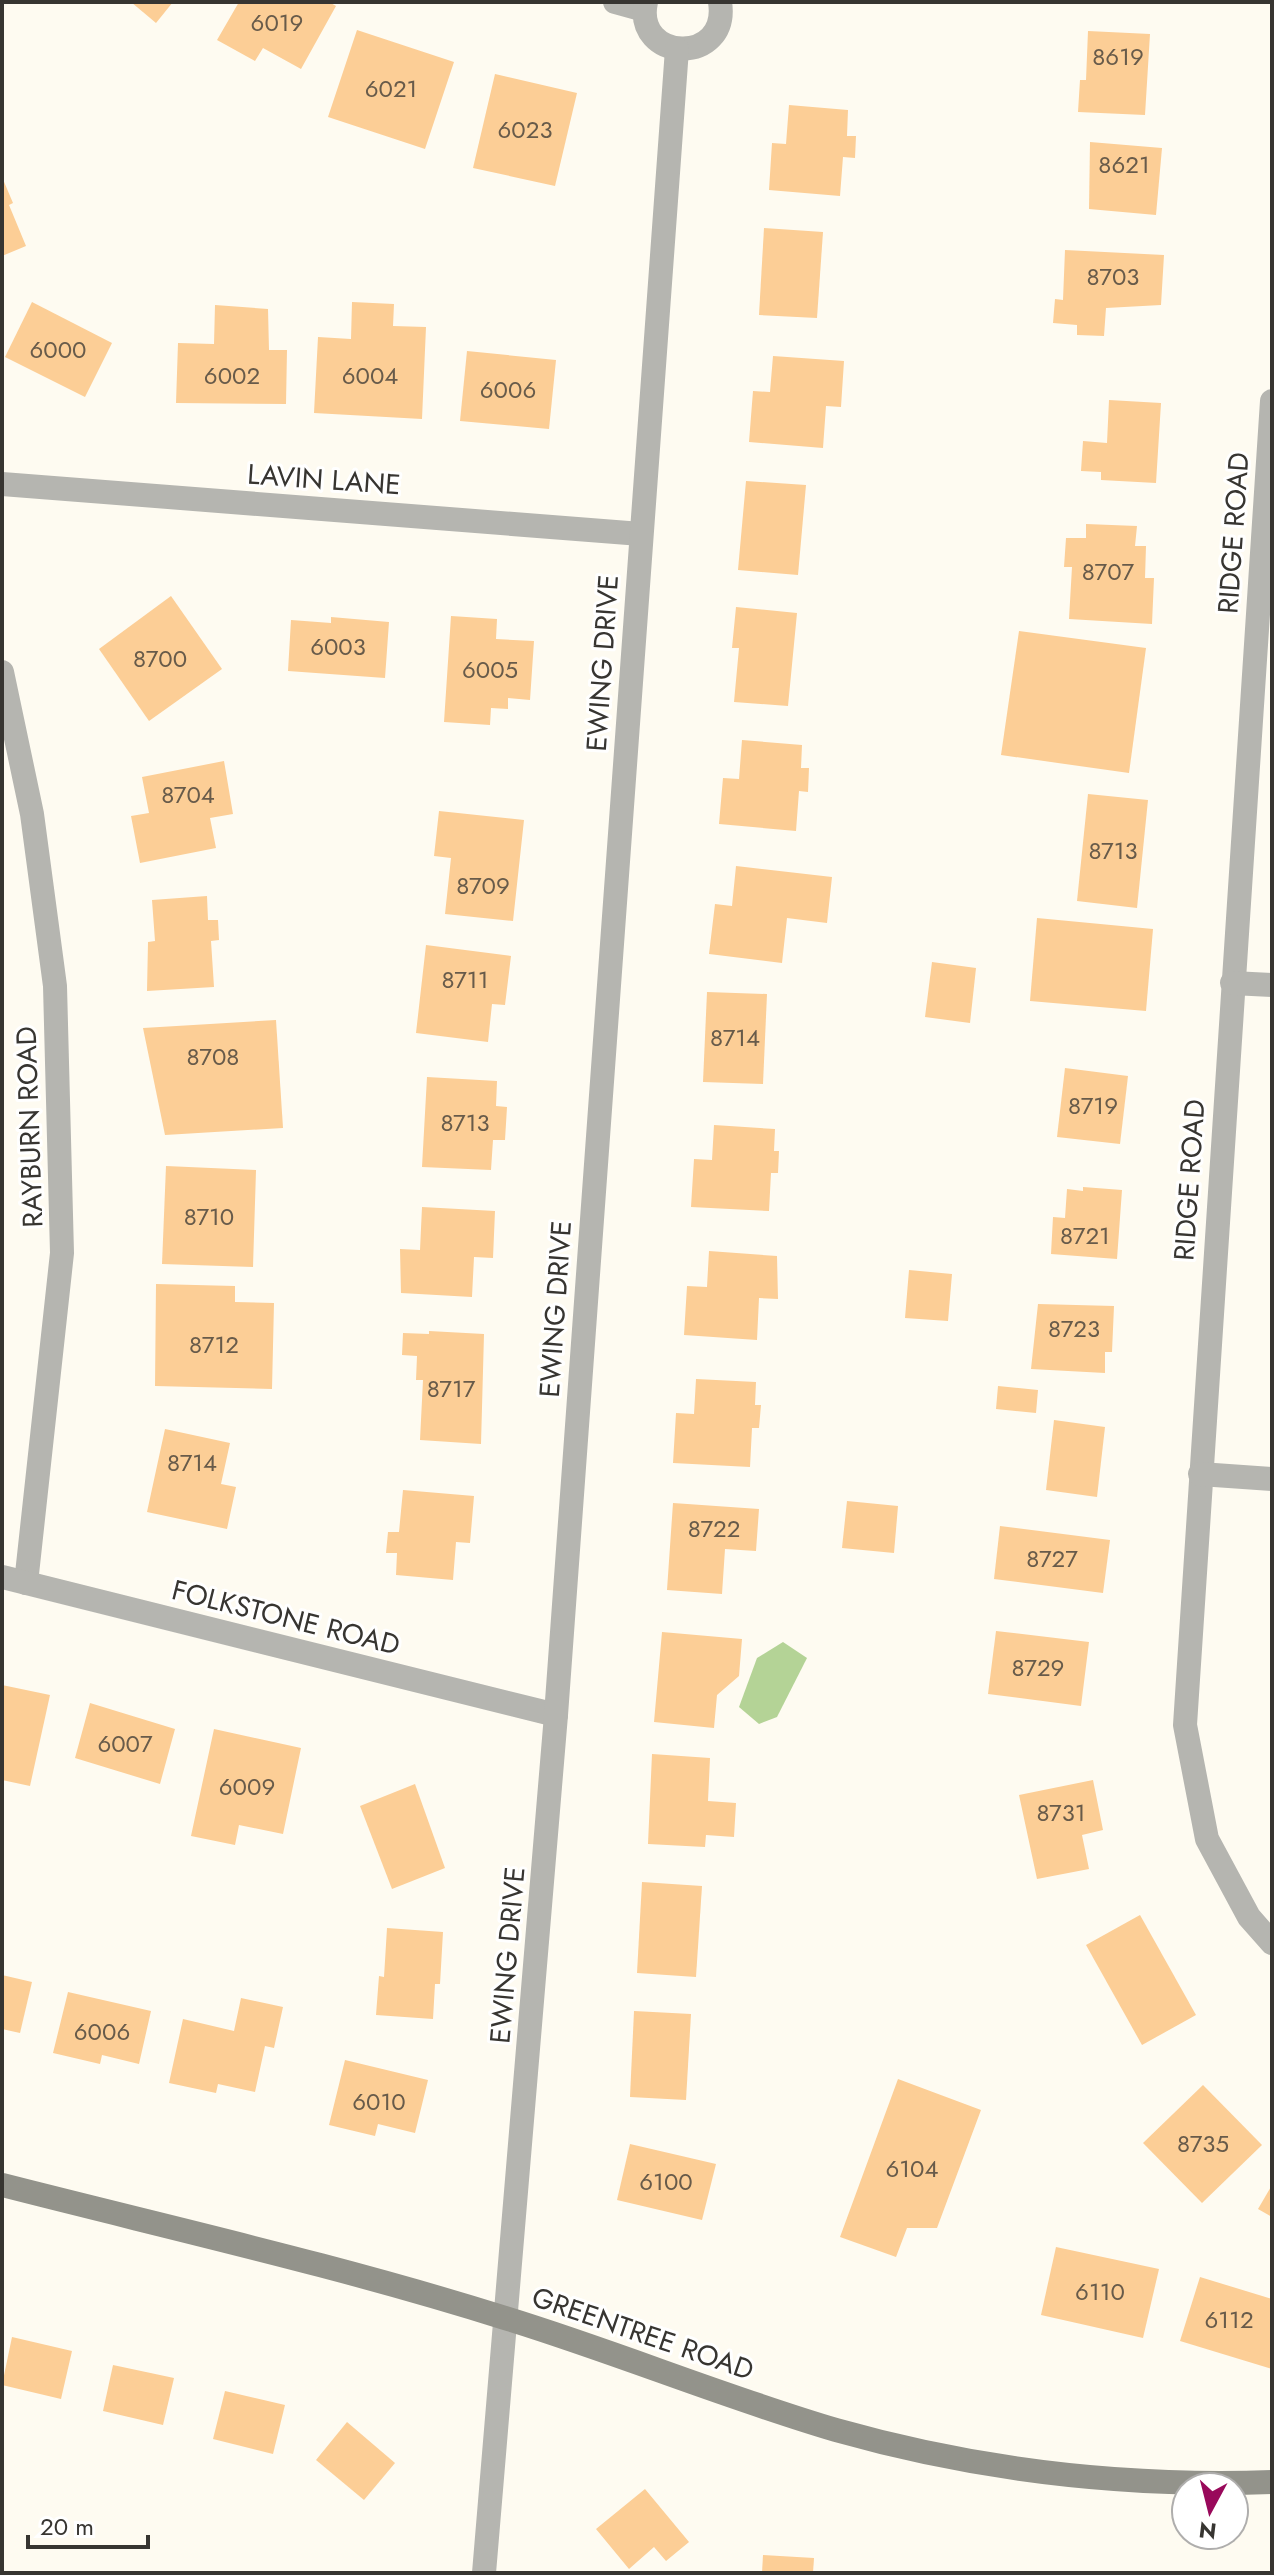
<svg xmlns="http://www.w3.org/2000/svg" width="1274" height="2575" viewBox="0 0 1274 2575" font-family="Jost,sans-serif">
<rect width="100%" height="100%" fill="#fefbf1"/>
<polygon fill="#b4d396" points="783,1642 807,1658 777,1717 759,1724 739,1707 757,1658"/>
<g fill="#fcce96">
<polygon points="131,2 173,2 156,23"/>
<polygon points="239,2 329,2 336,6 301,69 263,48 255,61 217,40"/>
<polygon points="357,30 454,62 425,149 328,117"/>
<polygon points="1088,31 1150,34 1145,115 1078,112 1080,80 1086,80"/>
<polygon points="495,74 577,93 555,186 473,168"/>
<polygon points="789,105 848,110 847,136 856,136 855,158 843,157 840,196 769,190 772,143 786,144"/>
<polygon points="1090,142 1162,148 1156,215 1089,209"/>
<polygon points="2,177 13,203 9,205 26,246 2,256"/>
<polygon points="764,228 823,232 817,318 759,315"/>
<polygon points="1065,250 1164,255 1161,305 1106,308 1104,336 1077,335 1077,325 1053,323 1055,299 1063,300"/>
<polygon points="32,302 112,343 85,397 5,357"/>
<polygon points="352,302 394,304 393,326 426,327 422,419 314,413 318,337 351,339"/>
<polygon points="215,305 268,309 269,350 287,350 286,404 176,403 178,343 214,344"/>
<polygon points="467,351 556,360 549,429 460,421"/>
<polygon points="773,356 844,361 841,407 826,406 823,448 749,442 753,391 770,392"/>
<polygon points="1109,400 1161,403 1156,483 1101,480 1101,472 1081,471 1083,441 1107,443"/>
<polygon points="746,481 806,485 798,575 738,570"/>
<polygon points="1086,524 1137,526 1135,546 1146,546 1145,578 1154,578 1152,624 1069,619 1072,567 1064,567 1066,538 1086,538"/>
<polygon points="171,596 222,669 149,721 99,649"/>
<polygon points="736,607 797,613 788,706 734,702 739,648 732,648"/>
<polygon points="451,616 497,619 496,639 534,641 530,700 508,698 508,709 491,708 490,725 444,722"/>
<polygon points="331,617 389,622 385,678 288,671 291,620 331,623"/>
<polygon points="1019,631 1146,648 1129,773 1001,755"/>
<polygon points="742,740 802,745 801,768 809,768 808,792 799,791 796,831 719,824 723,778 739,779"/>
<polygon points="224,761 233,814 210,818 216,848 140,863 131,816 149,813 142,777"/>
<polygon points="1088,794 1148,800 1137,908 1077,901"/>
<polygon points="439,811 524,820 513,921 445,914 451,858 434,856"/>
<polygon points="736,866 832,877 827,923 787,918 782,963 709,954 715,904 732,906"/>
<polygon points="207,896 208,920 218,920 219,940 211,941 214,987 147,991 148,942 155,941 152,900"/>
<polygon points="1037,918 1153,929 1146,1011 1030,1001"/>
<polygon points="426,945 511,956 505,1005 492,1004 488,1042 416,1033"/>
<polygon points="932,962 976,968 970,1023 925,1017"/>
<polygon points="707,992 767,994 763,1084 703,1082"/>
<polygon points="276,1020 283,1128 165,1135 143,1028"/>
<polygon points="1065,1068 1128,1076 1120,1144 1057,1137"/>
<polygon points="427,1077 497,1081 496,1106 507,1107 505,1140 493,1140 491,1170 422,1167"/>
<polygon points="714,1125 775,1129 774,1151 779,1151 778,1173 771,1173 769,1211 691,1207 694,1159 712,1160"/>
<polygon points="166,1166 256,1170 253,1267 162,1264"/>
<polygon points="1083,1187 1122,1190 1117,1259 1051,1254 1053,1217 1065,1218 1067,1189 1083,1191"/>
<polygon points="422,1207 495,1211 493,1258 474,1257 472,1297 401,1293 400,1249 420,1250"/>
<polygon points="709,1251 777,1256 778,1299 759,1298 757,1340 684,1335 687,1286 707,1287"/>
<polygon points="909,1270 952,1274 948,1321 905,1318"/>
<polygon points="156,1284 235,1286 235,1302 274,1303 272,1389 155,1386"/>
<polygon points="1038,1304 1114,1306 1112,1352 1105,1352 1105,1373 1031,1369"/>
<polygon points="429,1331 484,1334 481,1444 420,1440 423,1380 416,1380 417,1356 402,1355 403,1333 429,1334"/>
<polygon points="696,1379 756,1382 755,1405 761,1405 759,1428 752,1428 750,1467 673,1463 676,1413 694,1414"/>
<polygon points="998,1386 1038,1390 1036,1413 996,1409"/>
<polygon points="1054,1420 1105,1427 1097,1497 1046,1490"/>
<polygon points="165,1429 230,1443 221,1484 236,1487 227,1529 147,1512"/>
<polygon points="403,1490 474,1496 470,1543 456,1542 453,1580 396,1575 397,1553 386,1553 388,1532 399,1532"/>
<polygon points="847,1501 898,1506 894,1553 842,1548"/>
<polygon points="673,1503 759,1509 756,1551 725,1549 722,1594 667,1590"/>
<polygon points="1000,1526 1110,1540 1103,1593 994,1579"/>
<polygon points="996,1631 1089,1642 1081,1706 988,1694"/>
<polygon points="662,1632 742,1639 739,1676 717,1695 714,1728 654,1722"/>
<polygon points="2,1685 50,1695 30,1786 2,1780"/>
<polygon points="90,1703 175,1729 160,1784 75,1758"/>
<polygon points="214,1729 301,1748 283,1834 239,1825 235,1845 191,1836"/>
<polygon points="652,1754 710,1758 708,1801 736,1803 734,1837 706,1835 705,1847 648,1844"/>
<polygon points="1093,1780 1103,1830 1082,1835 1089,1869 1037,1879 1019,1795"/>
<polygon points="415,1784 445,1868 392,1889 360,1806"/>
<polygon points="642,1882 702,1886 696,1977 637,1973"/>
<polygon points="1140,1915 1196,2015 1142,2045 1086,1945"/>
<polygon points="387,1928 443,1932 440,1984 435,1984 433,2019 376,2015 379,1976 384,1977"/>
<polygon points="2,1975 32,1982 20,2033 2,2029"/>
<polygon points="68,1992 151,2011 139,2064 102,2055 100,2064 53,2053"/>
<polygon points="241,1998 283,2007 274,2048 265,2046 255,2092 218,2084 216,2093 169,2083 183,2019 234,2031"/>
<polygon points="634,2011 691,2014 686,2100 630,2097"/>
<polygon points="345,2060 428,2080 415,2133 378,2124 375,2136 329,2125"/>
<polygon points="898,2079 981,2110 937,2228 907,2228 896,2257 840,2237"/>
<polygon points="1203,2085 1262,2145 1202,2203 1143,2143"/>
<polygon points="630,2144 716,2164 702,2220 617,2200"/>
<polygon points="1272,2185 1272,2217 1258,2209"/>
<polygon points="1056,2247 1159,2269 1143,2338 1041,2315"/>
<polygon points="1200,2277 1272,2299 1272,2369 1180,2341"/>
<polygon points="12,2337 72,2351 61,2399 2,2385"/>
<polygon points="113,2365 174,2378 163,2425 103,2411"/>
<polygon points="225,2391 285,2405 273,2454 213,2439"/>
<polygon points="347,2422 395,2463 364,2500 316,2460"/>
<polygon points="645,2489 689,2542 666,2561 654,2547 629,2569 596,2529"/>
<polygon points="763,2555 814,2558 813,2573 762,2573"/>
</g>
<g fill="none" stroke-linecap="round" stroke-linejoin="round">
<g stroke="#b5b5b0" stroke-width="24">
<polyline points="615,2 644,10"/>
<path d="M 646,2 C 633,62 730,66 720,2"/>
<polyline points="1272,401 1185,1725 1207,1839 1249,1917 1272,1943"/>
<polyline points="2,484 641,534"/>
<polyline points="2,672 32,814 55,986 62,1253 26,1583"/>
<polyline points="1232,983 1272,985"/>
<polyline points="1200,1474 1272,1479"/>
<polyline points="2,1577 556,1715"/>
<polyline points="484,2573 556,1715 677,49"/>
</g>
<path stroke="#93938b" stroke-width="24" d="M 2,2185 C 170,2228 340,2266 505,2318 C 616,2352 724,2397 836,2430 C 977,2470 1126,2487 1272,2482"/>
</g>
<g text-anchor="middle" stroke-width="6" stroke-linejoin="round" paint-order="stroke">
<g font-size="24" fill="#685b4a">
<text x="277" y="31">6019</text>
<text x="1118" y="65">8619</text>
<text x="391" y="97">6021</text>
<text x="525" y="138">6023</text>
<text x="1124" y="173">8621</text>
<text x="1113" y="285">8703</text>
<text x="58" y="358">6000</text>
<text x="232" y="384">6002</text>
<text x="370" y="384">6004</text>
<text x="508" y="398">6006</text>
<text x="1108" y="580">8707</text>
<text x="338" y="655">6003</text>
<text x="160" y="667">8700</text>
<text x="490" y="678">6005</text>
<text x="188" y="803">8704</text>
<text x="1113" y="859">8713</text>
<text x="483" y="894">8709</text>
<text x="465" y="988">8711</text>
<text x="735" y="1046">8714</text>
<text x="213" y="1065">8708</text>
<text x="1093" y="1114">8719</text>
<text x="465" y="1131">8713</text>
<text x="209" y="1225">8710</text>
<text x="1085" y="1244">8721</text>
<text x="1074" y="1337">8723</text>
<text x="214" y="1353">8712</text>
<text x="451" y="1397">8717</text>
<text x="192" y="1471">8714</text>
<text x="714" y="1537">8722</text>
<text x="1052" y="1567">8727</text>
<text x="1038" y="1676">8729</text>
<text x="125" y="1752">6007</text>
<text x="247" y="1795">6009</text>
<text x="1061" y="1821">8731</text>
<text x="102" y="2040">6006</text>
<text x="379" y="2110">6010</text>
<text x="1203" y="2152">8735</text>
<text x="912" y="2177">6104</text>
<text x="666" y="2190">6100</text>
<text x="1100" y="2300">6110</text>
<text x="1229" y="2328">6112</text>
</g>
<g font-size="28" fill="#373531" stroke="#fff">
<text transform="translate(324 479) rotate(4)" y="10">LAVIN LANE</text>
<text transform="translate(1233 533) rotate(-86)" y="10">RIDGE ROAD</text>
<text transform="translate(602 663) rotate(-86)" y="10">EWING DRIVE</text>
<text transform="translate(29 1127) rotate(-92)" y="10">RAYBURN ROAD</text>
<text transform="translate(1189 1180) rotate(-86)" y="10">RIDGE ROAD</text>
<text transform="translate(555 1309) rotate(-86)" y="10">EWING DRIVE</text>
<text transform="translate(286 1617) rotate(14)" y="10">FOLKSTONE ROAD</text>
<text transform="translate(507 1955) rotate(-85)" y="10">EWING DRIVE</text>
<text transform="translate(643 2333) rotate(19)" y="10">GREENTREE ROAD</text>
</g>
</g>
<rect width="1274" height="2575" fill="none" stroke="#373531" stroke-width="8"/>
<g transform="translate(1210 2511) rotate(187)"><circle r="38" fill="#ffffff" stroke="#afaead" stroke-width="2"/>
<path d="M0-6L14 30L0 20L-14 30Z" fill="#99095b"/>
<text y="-12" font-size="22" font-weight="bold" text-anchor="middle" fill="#373531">N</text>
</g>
<path d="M28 2535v12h120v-12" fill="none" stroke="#373531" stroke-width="4"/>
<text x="40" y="2535" font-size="24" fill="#373531" stroke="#ffffff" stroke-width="6" paint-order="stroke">20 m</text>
</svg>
